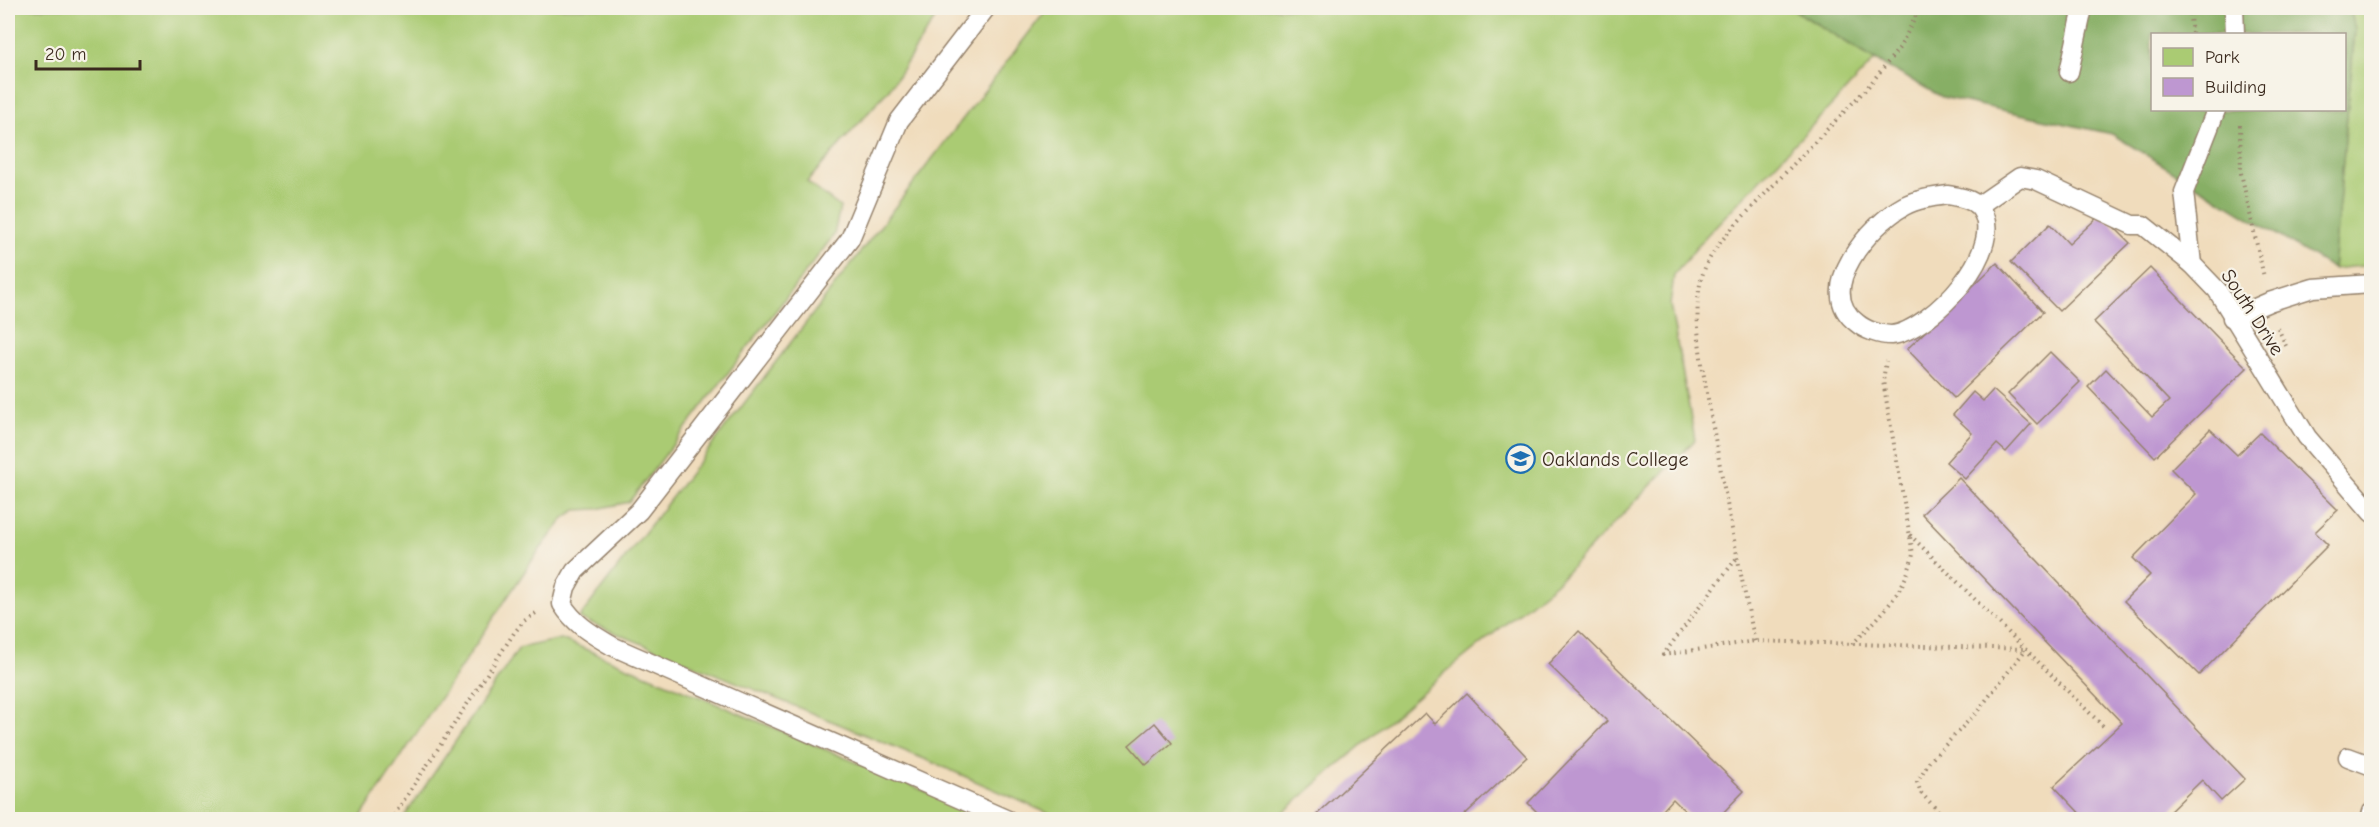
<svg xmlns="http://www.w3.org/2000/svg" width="2379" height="827" viewBox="0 0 2379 827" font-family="'Comic Neue',sans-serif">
<rect width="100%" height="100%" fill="#f7f3e8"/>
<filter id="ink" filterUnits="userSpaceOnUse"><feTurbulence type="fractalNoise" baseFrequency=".0167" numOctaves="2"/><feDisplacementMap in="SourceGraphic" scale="12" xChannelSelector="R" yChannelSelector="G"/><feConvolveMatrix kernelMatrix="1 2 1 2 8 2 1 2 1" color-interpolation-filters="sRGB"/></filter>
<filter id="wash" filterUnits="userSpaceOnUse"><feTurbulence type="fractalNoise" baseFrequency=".008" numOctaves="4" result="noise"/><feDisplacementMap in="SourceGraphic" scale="24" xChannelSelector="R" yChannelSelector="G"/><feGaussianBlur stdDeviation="1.35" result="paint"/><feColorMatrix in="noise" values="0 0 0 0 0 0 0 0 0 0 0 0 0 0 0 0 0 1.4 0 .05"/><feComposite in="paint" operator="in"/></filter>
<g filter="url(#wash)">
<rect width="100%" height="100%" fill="#f0dcbc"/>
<g fill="#aacb73" stroke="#727a48" stroke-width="1.5">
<polygon points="8,8 942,8 890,88 807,182 840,207 834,235 629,502 597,509 576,510 564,518 535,556 359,820 8,819"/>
<polygon points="1048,8 1791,8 1875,60 1706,236 1674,275 1670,305 1695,440 1556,583 1441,676 1276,819 1061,819 939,765 579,618"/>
<polygon points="2350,8 2371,8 2371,265 2333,269 2355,30"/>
<polygon points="561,639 932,794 980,819 402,820 519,648"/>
</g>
<path fill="#87af65" stroke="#616c42" stroke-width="1.5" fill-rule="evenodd" d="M 1791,8 L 2350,8 L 2355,29 L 2333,269 L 2112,134 L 1942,97 L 1875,60 ZM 2152,34 L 2344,34 L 2344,110 L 2152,110 Z"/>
<g id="blocks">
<g fill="#be97d1">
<polygon points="2101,214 2130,243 2059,311 2011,262 2050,224 2069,244"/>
<polygon points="1997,263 2043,312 1954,398 1907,349"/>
<polygon points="2150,268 2247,368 2155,457 2088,387 2106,369 2152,417 2169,401 2094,322"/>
<polygon points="2050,352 2080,382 2037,424 2008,394"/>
<polygon points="1993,390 2031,424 2006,452 1997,444 1965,479 1946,462 1972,433 1953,415 1973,392 1983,401"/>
<polygon points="2210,429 2237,455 2260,433 2338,510 2315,532 2328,545 2199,675 2124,601 2150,575 2133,558 2196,494 2171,469"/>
<polygon points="1959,478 2245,779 2221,801 2202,780 2161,820 2112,820 2107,814 2101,820 2086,820 2054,786 2122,723 1922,514"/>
<polygon points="1579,631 1744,791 1716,820 1694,820 1673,799 1654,820 1545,820 1528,803 1607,721 1548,664"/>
<polygon points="1467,693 1527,757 1459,820 1311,820 1425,713 1435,724"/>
<polygon points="1155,723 1172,743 1146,765 1129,745"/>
</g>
</g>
</g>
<g filter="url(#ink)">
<use href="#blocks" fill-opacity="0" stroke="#96836d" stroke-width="1.5"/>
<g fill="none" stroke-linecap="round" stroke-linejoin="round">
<defs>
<g id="service">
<path d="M 986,8 L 899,121 L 850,239 L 639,511 L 575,571 L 566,587 L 562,604 C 575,625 592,634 612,646 L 1008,820"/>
<polyline points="2234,8 2235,34"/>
<polyline points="2069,72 2083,8"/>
<polyline points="2216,110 2184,192 2192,264 2217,290 2307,437 2372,513"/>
<path d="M 1948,195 C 1958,197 1970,198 1978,206 C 2013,244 1930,332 1891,335 C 1880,335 1865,330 1857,323 C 1812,290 1871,224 1904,206 C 1917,199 1933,197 1948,195 Z"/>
<polyline points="1978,206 2020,177 2036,180 2132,225 2143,225 2192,264"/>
<polyline points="2232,318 2269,302 2313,288 2372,284"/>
<polyline points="2348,757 2372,766"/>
<polyline points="2370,820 2372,812"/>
</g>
</defs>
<use href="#service" stroke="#96836d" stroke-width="21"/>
<g stroke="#96836d" stroke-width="4" stroke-dasharray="1.5 4.5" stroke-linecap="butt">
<polyline points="2189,8 2192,34"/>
<polyline points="2240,125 2241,173 2264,277"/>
<polyline points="2278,328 2286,346"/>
<polyline points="1910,535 2104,727"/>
<polyline points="1736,559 1663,655 1755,641 2026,649"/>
<path d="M 1755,641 C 1739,568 1725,495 1712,421 C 1705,380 1691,321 1701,280 C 1706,259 1720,242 1734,226 L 1867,88 L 1900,47 L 1920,8"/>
<path d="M 1852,644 C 1878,619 1906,592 1913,554 L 1883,381 L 1886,361"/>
<polyline points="391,820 514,633 524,621 539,611"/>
<polyline points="1933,820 1944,817"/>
<polyline points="1947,820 1921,793 1917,782 1929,762 1976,713 2026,649"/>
</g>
<use href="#service" stroke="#fff" stroke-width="18"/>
</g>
</g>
<defs>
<symbol id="university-ring" viewBox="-11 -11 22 22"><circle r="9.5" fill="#f7f3e8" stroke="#1f6fb2" stroke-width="1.5"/><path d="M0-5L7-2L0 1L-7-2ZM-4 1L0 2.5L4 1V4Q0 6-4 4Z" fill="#1f6fb2"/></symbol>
</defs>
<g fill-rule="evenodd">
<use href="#university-ring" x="1504" y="442" width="33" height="33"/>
</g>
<g text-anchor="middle" stroke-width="4.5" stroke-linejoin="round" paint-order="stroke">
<g font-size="20" fill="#3b2a1e" stroke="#f7f3e8">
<text transform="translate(2253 312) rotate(57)" y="7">South Drive</text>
</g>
<g font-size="20" fill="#3b2a1e" stroke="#f7f3e8" text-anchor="start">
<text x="1542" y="466">Oaklands College</text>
</g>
</g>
<rect width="2379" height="827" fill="none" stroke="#f7f3e8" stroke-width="30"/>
<rect x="2151" y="33" width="195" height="78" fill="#f7f3e8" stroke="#aca397" stroke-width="1.5"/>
<rect x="2163" y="48" width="30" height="18" fill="#aacb73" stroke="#aca397" stroke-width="1.5"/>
<text x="2205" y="63" font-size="18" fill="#3b2a1e">Park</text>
<rect x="2163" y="78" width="30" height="18" fill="#be97d1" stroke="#aca397" stroke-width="1.5"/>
<text x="2205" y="93" font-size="18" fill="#3b2a1e">Building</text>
<path d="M36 60v9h104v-9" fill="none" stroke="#3b2a1e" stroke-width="3"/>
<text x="45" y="60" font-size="18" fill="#3b2a1e" stroke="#f7f3e8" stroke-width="4.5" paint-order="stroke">20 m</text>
</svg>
